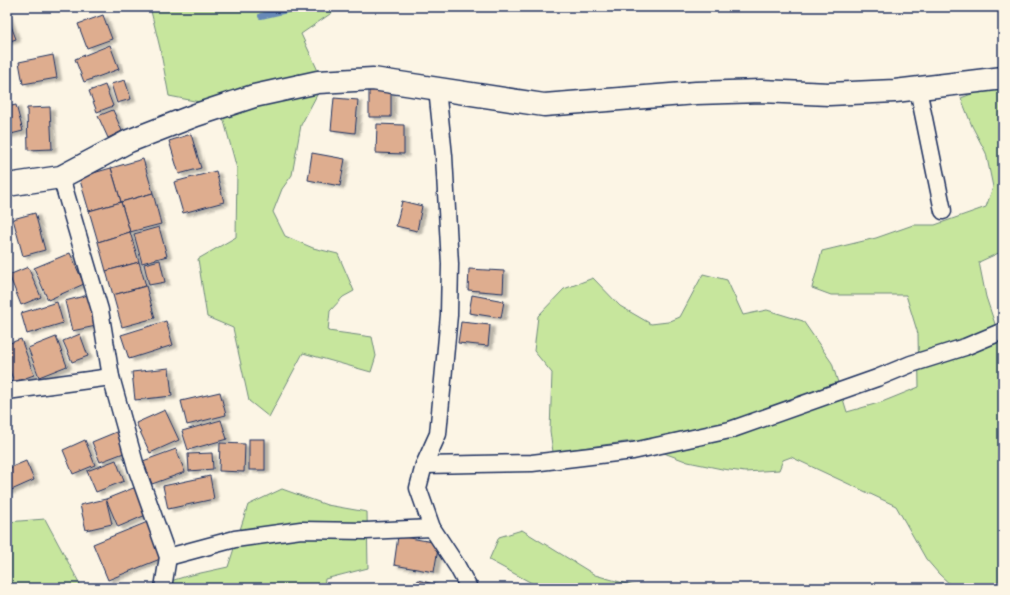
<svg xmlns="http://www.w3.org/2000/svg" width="1010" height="595" viewBox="0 0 1010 595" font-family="'Gochi Hand',sans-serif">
<defs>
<filter id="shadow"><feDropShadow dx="4.5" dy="2.5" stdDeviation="1" flood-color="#0004"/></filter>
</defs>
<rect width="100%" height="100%" fill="#fcf5e5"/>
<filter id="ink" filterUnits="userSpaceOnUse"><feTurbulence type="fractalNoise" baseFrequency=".025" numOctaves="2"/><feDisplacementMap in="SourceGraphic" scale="8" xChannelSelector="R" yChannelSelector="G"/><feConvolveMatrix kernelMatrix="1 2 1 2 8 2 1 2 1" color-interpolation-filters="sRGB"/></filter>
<g filter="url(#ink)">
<g fill="#c7e69d" stroke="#718a7e">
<polygon points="150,7 353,7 333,12 301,34 319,73 318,93 301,125 292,175 282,189 273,212 285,236 313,248 338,254 354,291 343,297 330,311 328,331 372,337 376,356 371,372 303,353 269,417 249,401 233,328 207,317 198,259 236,237 237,169 220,106 169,96 160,48"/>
<polygon points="995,85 1003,92 1003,251 979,262 986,297 1001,342 1003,342 1003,588 956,588 953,587 939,574 926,559 896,506 791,457 783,460 779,470 745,472 722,469 688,462 632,441 553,452 550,431 552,373 534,351 538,316 564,289 593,278 620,306 651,324 668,322 680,317 703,274 727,280 743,315 767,310 803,321 832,363 847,412 882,402 919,387 918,334 906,295 831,295 812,288 822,251 876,238 913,225 935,225 986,207 993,187 986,153 972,126 961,98"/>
<polygon points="282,489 327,505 367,512 368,568 325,579 324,588 148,588 187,576 228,567 248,505"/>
<polygon points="45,519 82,588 7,588 7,522"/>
<polygon points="522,530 595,575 641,588 541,588 489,560 499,537"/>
</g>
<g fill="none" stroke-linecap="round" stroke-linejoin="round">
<polyline stroke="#678ab8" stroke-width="6" points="261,16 300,7"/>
</g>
<g fill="#dead8f" stroke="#1b2f5e" filter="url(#shadow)">
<polygon points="7,15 16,39 7,42"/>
<polygon points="103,15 112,39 87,48 78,24"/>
<polygon points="110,45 119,69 84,82 75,59"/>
<polygon points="53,55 57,78 23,84 19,62"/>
<polygon points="125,80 131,99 117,103 111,84"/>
<polygon points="105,85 113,106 97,112 89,91"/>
<polygon points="369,89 391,90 391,117 369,117"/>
<polygon points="334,98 358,100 355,133 331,130"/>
<polygon points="16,105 23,131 7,135 7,107"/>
<polygon points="50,107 52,149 28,150 27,108"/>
<polygon points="113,110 122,131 108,138 98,116"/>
<polygon points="377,124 404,125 404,154 376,153"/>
<polygon points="191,134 201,168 179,174 169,141"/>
<polygon points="312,153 345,159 340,186 308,180"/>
<polygon points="143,159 153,193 121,202 111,168"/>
<polygon points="111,168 121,202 89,211 79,177"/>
<polygon points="216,171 224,202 183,213 174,182"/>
<polygon points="153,193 161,224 130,232 121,202"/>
<polygon points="402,201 422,206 417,231 396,226"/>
<polygon points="121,202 130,232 98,242 89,211"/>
<polygon points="35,213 45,250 23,256 13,219"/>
<polygon points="159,227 167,256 142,263 134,234"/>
<polygon points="130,232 139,262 106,271 98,242"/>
<polygon points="70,253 84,284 48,300 34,268"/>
<polygon points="160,260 165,282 149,285 144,264"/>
<polygon points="139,262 146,286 113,295 106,271"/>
<polygon points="28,267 41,297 21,305 9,275"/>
<polygon points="469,269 504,271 503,293 468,290"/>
<polygon points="146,286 155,318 122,327 113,295"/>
<polygon points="88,295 96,326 72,331 65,301"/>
<polygon points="472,295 504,301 501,318 469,313"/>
<polygon points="57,302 63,323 27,334 21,313"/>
<polygon points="166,321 173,345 129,359 121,335"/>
<polygon points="461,322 490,325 488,346 458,343"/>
<polygon points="80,334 88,356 72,362 63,341"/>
<polygon points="56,337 67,366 39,377 28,348"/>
<polygon points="21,339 34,375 14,382 7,363 7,344"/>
<polygon points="169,368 172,396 135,400 132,372"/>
<polygon points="220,392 226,415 187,425 181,401"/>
<polygon points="165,410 179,440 150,453 136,423"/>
<polygon points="221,420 227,439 188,450 182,431"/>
<polygon points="121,430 129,451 100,462 92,442"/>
<rect x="249" y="439" width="16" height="31"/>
<polygon points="85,440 95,465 73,474 63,450"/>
<polygon points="220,443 245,444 244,472 219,471"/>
<polygon points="176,449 185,472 152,484 143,461"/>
<polygon points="212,453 213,469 189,471 188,454"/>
<polygon points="116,460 124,481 96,492 87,471"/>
<polygon points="26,461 34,480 7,492 7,469"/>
<polygon points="210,476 214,499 168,509 163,486"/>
<polygon points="136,487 148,514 118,527 106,499"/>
<polygon points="106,499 112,524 86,530 80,505"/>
<polygon points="150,521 165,557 108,580 93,544"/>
<polygon points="398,536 439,543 434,572 394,565"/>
<polygon points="418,580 449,588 416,588"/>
</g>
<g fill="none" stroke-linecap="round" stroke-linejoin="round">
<defs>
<g id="minor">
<polyline points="437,89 444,156 450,264 449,315 438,434 424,465 418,488 432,528 457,566 469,588"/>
<polyline points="918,89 943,211"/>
<polyline points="61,177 100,310 111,377 136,467 168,557 163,588"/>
<polyline points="7,391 111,377"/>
<polyline points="424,465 532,463 633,451 730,430 877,378 911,364 965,347 1003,331"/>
<polyline points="168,557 235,539 301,530 366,531 432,528"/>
</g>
<polyline id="secondary" points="7,185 61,177 129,141 196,115 254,96 318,82 373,79 544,105 696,93 761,91 829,94 895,91 1003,78"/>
</defs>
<use href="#minor" stroke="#1b2f5e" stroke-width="19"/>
<use href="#secondary" stroke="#1b2f5e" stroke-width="25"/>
<use href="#minor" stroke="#fcf5e5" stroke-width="16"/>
<use href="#secondary" stroke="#fcf5e5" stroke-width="22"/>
</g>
</g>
<rect width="1010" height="595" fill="none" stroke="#fcf5e5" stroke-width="24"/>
<rect x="12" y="12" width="986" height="571" fill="none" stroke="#1b2f5e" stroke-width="1.5" filter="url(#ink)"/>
</svg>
